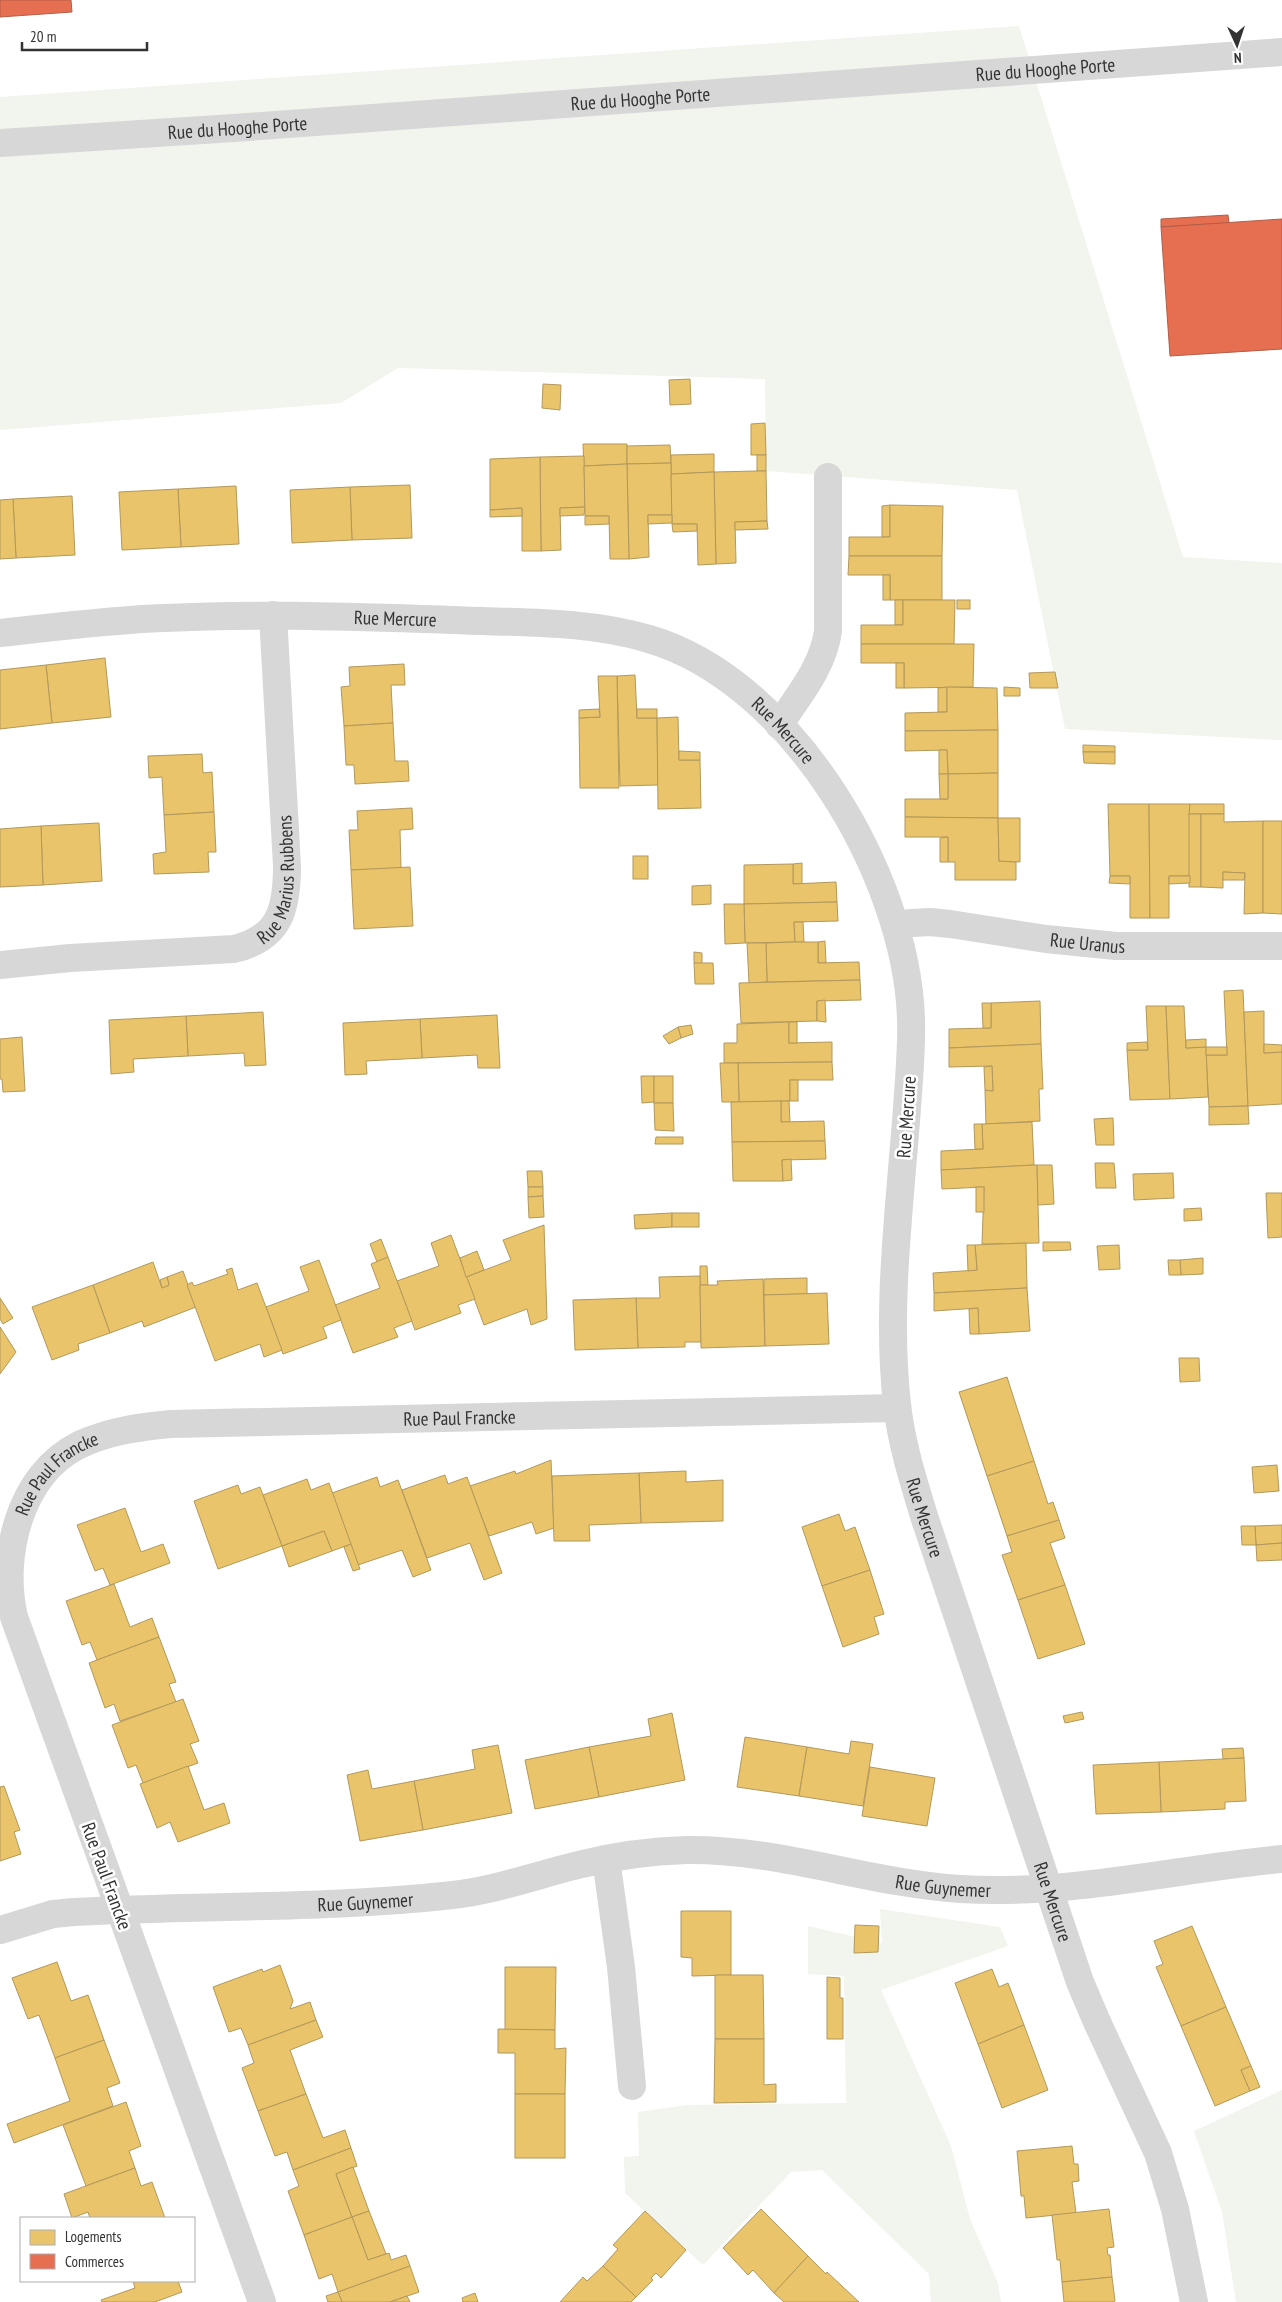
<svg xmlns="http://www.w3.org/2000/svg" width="1282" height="2302" viewBox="0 0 1282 2302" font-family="'PT Sans Narrow',sans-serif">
<rect width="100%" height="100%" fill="#fff"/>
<g fill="#f1f5ed">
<polygon points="1019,26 1183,557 1282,563 1282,740 1065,729 1017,490 766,471 765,379 398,368 341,403 0,430 0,97"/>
<polygon points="880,1909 1000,1927 1008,1946 881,1990 951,2146 970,2219 998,2283 1001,2302 931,2302 929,2274 822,2170 791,2172 703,2265 625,2193 624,2157 639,2156 638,2112 687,2105 846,2103 844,1976 808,1974 808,1926 882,1943"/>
<polygon points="1282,2090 1282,2302 1236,2302 1222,2212 1194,2131"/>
</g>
<g fill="#e9c46a" stroke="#b2985a">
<polygon points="690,379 691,404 670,405 669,380"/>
<polygon points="543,384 561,385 560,410 542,408"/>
<polygon points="765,423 766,455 751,455 751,424"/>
<polygon points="583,444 627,444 627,464 584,466"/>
<polygon points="670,445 671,463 627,464 627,446"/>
<polygon points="714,454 714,472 671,474 671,455"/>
<rect x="757" y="455" width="9" height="16"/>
<polygon points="584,456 585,507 560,508 561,550 541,551 540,457"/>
<polygon points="540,457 541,551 522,551 522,508 490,510 490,459"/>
<polygon points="671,463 672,515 648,515 649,557 629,559 627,464"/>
<polygon points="627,464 629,559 610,559 609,516 585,516 584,466"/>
<polygon points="757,471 766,471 767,521 735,522 736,563 716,564 714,472"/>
<polygon points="714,472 716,564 698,565 697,524 672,524 671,474"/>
<polygon points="410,485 412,538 352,540 350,487"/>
<polygon points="236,486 239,544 181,547 178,489"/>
<polygon points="350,487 352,540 292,543 290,490"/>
<polygon points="178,489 181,547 122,550 119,492"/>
<polygon points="72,496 75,555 16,558 13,499"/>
<polygon points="13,499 16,558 0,559 0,500"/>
<polygon points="890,505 890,537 882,537 882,506"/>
<polygon points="890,505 943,506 942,556 849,556 849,537 890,537"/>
<polygon points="585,507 584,515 560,516 560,508"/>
<polygon points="522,508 522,516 490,517 490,510"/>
<polygon points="648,515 672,515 672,523 648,524"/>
<polygon points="585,516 609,516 609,524 585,525"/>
<polygon points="767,521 768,529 735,530 735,522"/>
<polygon points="672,524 697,524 697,531 673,532"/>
<polygon points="849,556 942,556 942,600 890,600 890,575 848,575"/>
<rect x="883" y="575" width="7" height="25"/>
<rect x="895" y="600" width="8" height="25"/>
<polygon points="903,600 955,600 954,644 861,644 861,625 903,625"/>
<rect x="957" y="600" width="13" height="9"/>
<polygon points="861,644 974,644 973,687 904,688 904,663 861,663"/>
<polygon points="105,658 111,717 52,723 46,665"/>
<rect x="896" y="663" width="8" height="25"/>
<polygon points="404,664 405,685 391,685 393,723 344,726 341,687 350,686 349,667"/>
<polygon points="46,665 52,723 0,729 0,670"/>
<polygon points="1055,672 1058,688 1030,688 1029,673"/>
<polygon points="635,675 637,718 657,718 658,785 620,786 617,676"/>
<polygon points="598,676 617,676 619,788 580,788 579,718 600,717"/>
<polygon points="947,687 947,712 938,712 938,688"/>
<polygon points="947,687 997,688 998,730 905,731 905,713 947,712"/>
<polygon points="1004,687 1020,688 1020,696 1004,696"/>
<polygon points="599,709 600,717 579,718 579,710"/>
<rect x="637" y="709" width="20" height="9"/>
<polygon points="678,717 679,760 700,760 701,808 658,809 657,718"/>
<polygon points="393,723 395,761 408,761 409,781 355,784 354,765 346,765 344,726"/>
<polygon points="998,730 998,773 948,774 947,750 905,751 905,731"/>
<polygon points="1083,745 1115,746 1115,752 1083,752"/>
<polygon points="939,750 947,750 948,774 939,774"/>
<polygon points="679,751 700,752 700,760 679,760"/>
<polygon points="1083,752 1115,752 1115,764 1084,763"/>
<polygon points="202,754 203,773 212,772 214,812 164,815 162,777 149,778 148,756"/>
<polygon points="998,773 998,818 905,817 905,799 948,799 948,774"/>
<polygon points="939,774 948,774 948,799 940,799"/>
<polygon points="1108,804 1149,804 1150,918 1130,918 1130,876 1110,876"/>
<polygon points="1149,804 1190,804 1190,876 1169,876 1169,918 1150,918"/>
<polygon points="1190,804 1224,804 1224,814 1189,814"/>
<polygon points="412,808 413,829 400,830 401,868 351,870 349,830 358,830 357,811"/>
<polygon points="214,812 216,852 208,852 209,872 154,874 153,854 166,852 164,815"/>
<rect x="1189" y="814" width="12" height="73"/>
<polygon points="1201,814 1224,814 1224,822 1263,821 1263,913 1244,914 1245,873 1223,872 1223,888 1201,887"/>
<polygon points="905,817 998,818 999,861 1016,862 1016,880 955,880 955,862 948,862 948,837 905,837"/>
<polygon points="998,818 1020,818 1020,862 999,861"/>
<polygon points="1263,821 1282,821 1282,914 1263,913"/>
<polygon points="99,823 102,881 43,885 41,826"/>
<polygon points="41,826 43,885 0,887 0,829"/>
<polygon points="948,837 948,862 940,862 940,838"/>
<rect x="633" y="856" width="15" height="23"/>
<polygon points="802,863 802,884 793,884 793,864"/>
<polygon points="793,864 793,884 836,882 837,902 744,904 744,865"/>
<polygon points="410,867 413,926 354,929 351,870"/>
<polygon points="1223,872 1245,873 1244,880 1223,880"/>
<polygon points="1110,876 1130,876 1130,884 1109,883"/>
<polygon points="1169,876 1190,876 1190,883 1169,884"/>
<polygon points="711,885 711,904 692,905 692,886"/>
<polygon points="837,902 838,921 794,922 795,942 745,943 744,904"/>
<polygon points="724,904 744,904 745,943 725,944"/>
<polygon points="794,922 803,922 804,942 795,942"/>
<polygon points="825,941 826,963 818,963 818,942"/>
<polygon points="795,942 818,942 818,963 859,962 860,980 767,982 766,943"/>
<polygon points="747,943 766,943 767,982 749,983"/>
<polygon points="694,952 702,953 702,964 694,963"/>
<polygon points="694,963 713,963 714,984 695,984"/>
<polygon points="860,980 861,1000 817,1001 817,1021 741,1023 739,983"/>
<polygon points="1243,990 1248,1106 1209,1107 1206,1055 1227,1055 1224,991"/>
<polygon points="825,1000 826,1022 817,1021 817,1001"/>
<polygon points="1040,1001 1041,1044 949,1048 949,1029 991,1028 991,1003"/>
<polygon points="982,1003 991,1003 991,1028 983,1028"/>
<polygon points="1146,1006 1166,1006 1170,1099 1130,1100 1127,1050 1148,1050"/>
<polygon points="1166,1006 1184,1006 1186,1048 1206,1047 1208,1097 1170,1099"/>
<polygon points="1264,1011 1264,1053 1282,1052 1282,1104 1248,1106 1244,1012"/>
<polygon points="263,1012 266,1065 245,1066 244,1053 188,1056 186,1016"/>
<polygon points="497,1015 500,1068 478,1068 477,1055 422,1058 420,1019"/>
<polygon points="186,1016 188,1056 133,1059 134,1072 111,1074 109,1020"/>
<polygon points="420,1019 422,1058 366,1061 367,1074 345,1075 343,1023"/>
<polygon points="789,1022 789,1043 832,1042 832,1062 724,1063 724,1043 737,1043 737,1024"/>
<rect x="789" y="1022" width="8" height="21"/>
<polygon points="691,1025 693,1034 681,1038 678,1027"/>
<polygon points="678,1027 681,1038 669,1044 663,1036"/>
<polygon points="22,1037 25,1091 3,1092 2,1079 0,1079 0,1039"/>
<polygon points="1206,1039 1206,1047 1186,1048 1186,1040"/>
<polygon points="1147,1042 1148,1050 1127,1050 1127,1043"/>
<polygon points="1041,1044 1043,1089 1039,1089 1040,1121 986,1124 985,1090 993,1091 992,1066 949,1067 949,1048"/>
<polygon points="1264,1044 1282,1045 1282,1052 1264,1053"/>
<rect x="1206" y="1047" width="21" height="8"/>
<polygon points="832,1062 833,1080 790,1080 790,1101 739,1102 738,1063"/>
<polygon points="720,1063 738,1063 739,1102 722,1102"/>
<polygon points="992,1066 993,1091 985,1090 984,1067"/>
<polygon points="641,1076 654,1076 654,1102 642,1103"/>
<rect x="654" y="1076" width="19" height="27"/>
<rect x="790" y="1080" width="8" height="21"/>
<polygon points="781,1101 789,1101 790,1122 781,1122"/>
<polygon points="781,1101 781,1122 824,1121 825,1141 732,1142 731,1102"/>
<polygon points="654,1103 673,1103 674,1131 655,1130"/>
<polygon points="1248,1106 1249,1124 1209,1125 1209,1107"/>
<polygon points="1113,1118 1114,1145 1096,1145 1094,1119"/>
<polygon points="1032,1122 1034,1165 941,1170 941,1151 983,1149 982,1124"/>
<polygon points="974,1124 982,1124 983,1149 975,1149"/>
<polygon points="656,1137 683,1137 683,1144 655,1144"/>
<polygon points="825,1141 826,1159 782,1160 783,1181 733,1181 732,1142"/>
<polygon points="791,1159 792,1180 783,1181 782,1160"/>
<polygon points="1095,1163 1114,1163 1116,1188 1096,1188"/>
<polygon points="1034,1165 1037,1165 1039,1243 982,1244 984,1187 942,1189 941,1170"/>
<polygon points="1037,1165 1052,1165 1054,1204 1038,1205"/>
<polygon points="527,1171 542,1171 543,1187 528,1187"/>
<polygon points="1173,1173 1174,1198 1134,1200 1133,1174"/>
<polygon points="528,1187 543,1187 543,1196 528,1197"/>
<rect x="976" y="1187" width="8" height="25"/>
<polygon points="1266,1193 1282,1193 1282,1237 1268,1238"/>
<polygon points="543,1196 544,1217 529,1218 528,1197"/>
<polygon points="1201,1208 1202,1220 1184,1221 1184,1209"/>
<polygon points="672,1213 672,1227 635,1229 634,1215"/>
<rect x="672" y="1213" width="27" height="14"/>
<polygon points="544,1225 547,1319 531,1325 527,1309 484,1325 466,1277 511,1260 503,1240"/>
<polygon points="451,1235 475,1299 458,1305 461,1313 415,1330 397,1281 439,1266 431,1243"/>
<polygon points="381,1239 388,1257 377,1262 370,1244"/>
<polygon points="1043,1242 1070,1242 1071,1250 1043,1251"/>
<polygon points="1026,1243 1027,1288 934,1293 933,1273 977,1270 975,1245"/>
<polygon points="967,1245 975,1245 977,1270 968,1271"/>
<polygon points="1119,1245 1120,1269 1099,1270 1097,1246"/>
<polygon points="477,1251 484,1270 466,1277 460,1258"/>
<polygon points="388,1257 412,1321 394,1328 398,1337 353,1353 335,1305 380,1288 371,1264"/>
<polygon points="1203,1258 1203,1274 1181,1275 1180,1260"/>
<polygon points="319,1260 341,1320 323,1327 327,1338 283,1354 266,1307 309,1291 300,1267"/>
<polygon points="1168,1260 1180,1260 1181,1275 1169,1275"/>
<polygon points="153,1262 162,1288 169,1285 167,1277 183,1271 196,1307 144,1327 142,1321 110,1333 93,1285"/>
<polygon points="700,1266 707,1266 708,1285 700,1285"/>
<polygon points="232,1268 238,1290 257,1283 282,1350 264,1357 260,1344 215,1361 187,1285 192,1282 194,1286 228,1274 226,1270"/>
<polygon points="700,1276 701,1342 685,1342 685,1347 638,1348 636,1298 660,1298 659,1277"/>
<polygon points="167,1277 169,1285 162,1288 160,1280"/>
<polygon points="807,1278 807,1294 764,1295 764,1279"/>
<polygon points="763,1279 765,1346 701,1348 700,1285 718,1285 717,1281"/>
<polygon points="93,1285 110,1333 78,1344 79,1350 52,1360 32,1307"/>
<polygon points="1027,1288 1030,1331 979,1334 978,1308 934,1311 934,1293"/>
<polygon points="827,1293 829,1344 765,1346 764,1295"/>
<polygon points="0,1298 13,1318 3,1324 0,1319"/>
<polygon points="636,1298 638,1348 575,1350 573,1300"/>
<polygon points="978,1308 979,1334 970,1334 969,1309"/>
<polygon points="0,1327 16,1352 0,1374"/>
<polygon points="1179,1358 1199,1358 1200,1381 1180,1382"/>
<polygon points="1007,1377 1034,1461 987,1476 959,1392"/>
<polygon points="551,1460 554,1528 536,1534 532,1522 489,1536 470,1486 515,1471 516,1474"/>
<polygon points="1034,1461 1048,1504 1053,1502 1059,1520 1007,1536 987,1476"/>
<polygon points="1277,1465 1279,1491 1254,1493 1252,1467"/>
<polygon points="686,1471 686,1482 723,1480 723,1521 641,1523 639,1473"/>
<polygon points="639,1473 641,1523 589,1525 590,1541 554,1541 552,1476"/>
<polygon points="445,1475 448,1484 467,1477 502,1573 484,1580 470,1543 427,1558 402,1490"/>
<polygon points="377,1477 380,1487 398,1480 431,1570 413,1577 402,1550 358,1565 332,1493"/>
<polygon points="307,1479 311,1490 329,1483 351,1544 332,1551 324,1531 282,1546 263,1495"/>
<polygon points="238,1485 241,1494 260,1487 282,1546 218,1569 194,1501"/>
<polygon points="125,1508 141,1552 163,1544 170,1563 110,1585 103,1568 95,1571 77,1525"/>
<polygon points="839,1514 845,1531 855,1527 870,1570 822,1586 802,1527"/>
<polygon points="1059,1520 1065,1538 1050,1543 1065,1585 1018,1600 1002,1555 1012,1552 1007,1536"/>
<polygon points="1282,1525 1282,1543 1256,1545 1255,1526"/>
<polygon points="1241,1526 1255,1526 1256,1545 1242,1545"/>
<polygon points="324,1531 332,1551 289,1567 282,1546"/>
<polygon points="1282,1543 1282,1560 1257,1561 1256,1545"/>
<polygon points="351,1544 360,1569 353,1571 344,1547"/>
<polygon points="870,1570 884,1614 874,1617 879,1634 843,1647 822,1586"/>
<polygon points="114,1584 130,1627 152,1618 159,1637 97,1660 90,1642 82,1645 66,1601"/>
<polygon points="1065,1585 1085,1644 1038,1659 1018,1600"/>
<polygon points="159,1637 176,1682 169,1684 176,1702 120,1721 114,1704 105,1708 89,1663"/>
<polygon points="183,1699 199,1741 190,1744 198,1763 143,1783 136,1765 128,1768 112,1725"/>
<polygon points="1082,1712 1084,1719 1065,1723 1063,1716"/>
<polygon points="672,1713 685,1780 599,1797 589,1747 651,1736 648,1719"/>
<polygon points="745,1737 807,1747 799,1796 737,1787"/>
<polygon points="851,1741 873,1744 863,1806 799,1796 807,1747 849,1754"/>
<polygon points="498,1745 512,1813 423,1830 414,1781 475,1769 472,1750"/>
<polygon points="589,1747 599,1797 535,1809 525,1760"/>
<polygon points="1243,1748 1244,1758 1223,1759 1222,1749"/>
<polygon points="1244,1758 1246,1801 1225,1802 1225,1809 1161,1812 1159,1762"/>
<polygon points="1159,1762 1161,1812 1096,1814 1093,1765"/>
<polygon points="188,1766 204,1810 224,1803 230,1823 178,1842 170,1822 157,1828 140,1784"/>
<polygon points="870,1767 935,1778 927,1826 862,1816"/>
<polygon points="368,1770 372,1789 414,1781 423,1830 360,1841 347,1775"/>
<polygon points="4,1786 20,1830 14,1832 21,1854 0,1861 0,1787"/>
<polygon points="681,1911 731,1911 731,1975 692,1976 692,1958 681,1957"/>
<polygon points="855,1925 879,1926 878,1952 854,1953"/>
<polygon points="1192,1926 1226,2007 1181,2026 1156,1967 1163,1964 1154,1941"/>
<polygon points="57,1962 71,2001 88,1995 104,2040 55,2058 39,2015 28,2019 12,1978"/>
<polygon points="280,1965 293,2001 290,2009 310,2002 316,2020 248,2045 241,2028 229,2032 213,1987 262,1969 263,1972"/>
<polygon points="505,1967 556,1967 555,2030 505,2030"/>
<polygon points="992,1969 999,1987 1008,1983 1024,2025 978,2044 955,1983"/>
<polygon points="715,1975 763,1975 764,2039 715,2039"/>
<polygon points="827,1977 840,1978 840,1998 843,1998 843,2039 827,2039"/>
<polygon points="1226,2007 1251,2066 1241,2070 1250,2091 1215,2106 1181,2026"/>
<polygon points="316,2020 323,2037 290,2050 306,2094 258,2111 242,2068 254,2063 248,2045"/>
<polygon points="1024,2025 1048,2090 1002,2108 978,2044"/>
<polygon points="498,2029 555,2030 555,2049 566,2048 565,2094 515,2094 515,2053 498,2053"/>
<polygon points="715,2039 764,2039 764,2085 776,2084 776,2102 714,2103"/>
<polygon points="104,2040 120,2083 107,2088 113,2106 14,2143 7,2124 70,2101 55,2058"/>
<polygon points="1251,2066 1260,2087 1250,2091 1241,2070"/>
<polygon points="306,2094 323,2138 345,2130 351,2148 293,2170 287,2152 275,2156 258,2111"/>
<rect x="515" y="2094" width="50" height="64"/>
<polygon points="126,2102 141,2146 129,2151 135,2168 86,2186 63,2125"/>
<polygon points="1072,2146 1074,2164 1078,2164 1079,2181 1072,2182 1076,2213 1026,2218 1024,2196 1021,2196 1017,2151"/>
<polygon points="351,2148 357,2166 336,2174 352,2217 304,2235 288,2191 299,2186 293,2170"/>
<polygon points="353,2167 369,2211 352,2217 336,2174"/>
<polygon points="135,2168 141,2186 152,2182 165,2218 90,2218 88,2212 72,2218 64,2194"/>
<polygon points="761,2209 808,2256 774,2293 753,2270 748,2275 723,2248"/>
<polygon points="1109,2209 1114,2247 1107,2248 1108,2255 1110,2255 1112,2277 1062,2282 1060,2260 1057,2260 1052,2215"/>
<polygon points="369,2211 386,2254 368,2260 352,2217"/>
<polygon points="645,2211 686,2250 661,2278 656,2273 651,2278 653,2280 636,2297 603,2266 618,2249 613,2245"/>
<polygon points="352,2217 368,2260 389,2253 391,2260 406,2255 410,2266 338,2292 332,2274 319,2279 304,2235"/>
<polygon points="808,2256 826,2274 827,2272 859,2302 784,2302 774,2293"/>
<polygon points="410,2266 419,2292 390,2302 342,2302 338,2292"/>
<polygon points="603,2266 636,2297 631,2302 560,2302 583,2277 587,2281"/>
<polygon points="1112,2277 1115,2301 1113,2302 1064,2302 1062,2282"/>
<polygon points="133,2281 178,2281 182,2292 155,2302 102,2302 101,2300 135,2288"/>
<polygon points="338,2292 342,2302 328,2302 326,2296"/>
<polygon points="475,2293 478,2302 463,2302 462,2298"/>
<polygon points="407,2296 410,2302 390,2302"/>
</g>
<g fill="#e76f51" stroke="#b15d48">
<polygon points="0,0 71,0 72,12 0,17"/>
<polygon points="1228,215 1229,223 1161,227 1161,219"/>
<polygon points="1282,219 1282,349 1170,356 1161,227"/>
</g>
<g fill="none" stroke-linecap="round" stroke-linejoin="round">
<g stroke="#d7d7d7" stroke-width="28">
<path id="s1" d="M 0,143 L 234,128 L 1282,52"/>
<path id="s2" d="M 0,633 C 55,627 109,620 164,618 C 260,613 356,617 452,620 C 517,623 586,620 649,639 C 792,681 906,875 911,1018 C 912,1048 909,1078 907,1108 C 900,1205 886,1308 897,1404 C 901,1442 913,1480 924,1516 L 1080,1982 L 1097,2022 L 1158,2153 L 1175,2209 L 1194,2302"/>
<path d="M 779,725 C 799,695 823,667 828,631 L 828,477"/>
<path id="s3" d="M 895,924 L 930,922 L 950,924 L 1046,939 L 1116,946 L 1282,946"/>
<path id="s4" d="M 0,965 L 70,958 L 234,949 C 280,938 287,909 287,866 L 273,615"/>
<polyline points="606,1859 621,1967 632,2086"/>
<path id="s5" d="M 0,1930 L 53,1914 L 74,1912 C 200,1905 328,1909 453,1895 C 496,1890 537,1875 578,1865 C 614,1856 651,1851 687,1850 C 780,1849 868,1883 960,1889 C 1069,1896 1174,1869 1282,1859"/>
<path id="s6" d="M 262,2302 L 14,1617 C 0,1557 19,1475 79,1445 C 109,1431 139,1427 171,1424 L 897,1408"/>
</g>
</g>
<g text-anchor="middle" stroke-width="5" stroke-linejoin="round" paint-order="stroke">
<g font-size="19" fill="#333" stroke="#fff">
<text dy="7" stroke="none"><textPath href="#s1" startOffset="1048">Rue du Hooghe Porte</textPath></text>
<text dy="7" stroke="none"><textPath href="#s1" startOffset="642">Rue du Hooghe Porte</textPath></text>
<text dy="7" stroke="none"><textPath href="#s1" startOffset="238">Rue du Hooghe Porte</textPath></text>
<text dy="7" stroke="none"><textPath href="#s2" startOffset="396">Rue Mercure</textPath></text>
<text dy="7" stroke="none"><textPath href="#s2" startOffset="816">Rue Mercure</textPath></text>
<text dy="7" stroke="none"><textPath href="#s4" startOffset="328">Rue Marius Rubbens</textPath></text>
<text dy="7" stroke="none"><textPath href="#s3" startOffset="194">Rue Uranus</textPath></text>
<text transform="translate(906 1117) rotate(-86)" y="7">Rue Mercure</text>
<text dy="7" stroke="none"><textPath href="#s6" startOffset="1309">Rue Paul Francke</textPath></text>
<text dy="7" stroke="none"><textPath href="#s6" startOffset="889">Rue Paul Francke</textPath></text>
<text dy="7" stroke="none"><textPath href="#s2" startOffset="1641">Rue Mercure</textPath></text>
<text transform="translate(107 1876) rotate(70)" y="7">Rue Paul Francke</text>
<text dy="7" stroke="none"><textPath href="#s5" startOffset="954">Rue Guynemer</textPath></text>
<text dy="7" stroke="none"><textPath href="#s5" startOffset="368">Rue Guynemer</textPath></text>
<text dy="7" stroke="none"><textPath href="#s2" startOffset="2046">Rue Mercure</textPath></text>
</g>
</g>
<rect x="20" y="2217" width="175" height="65" fill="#ffffff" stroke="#adadad"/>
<rect x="30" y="2230" width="25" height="15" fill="#e9c46a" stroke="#adadad"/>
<text x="65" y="2242" font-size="15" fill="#333333">Logements</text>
<rect x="30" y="2254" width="25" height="15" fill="#e76f51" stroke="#adadad"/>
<text x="65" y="2267" font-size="15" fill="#333333">Commerces</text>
<g transform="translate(1237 45) rotate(177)" stroke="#ffffff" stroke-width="4" paint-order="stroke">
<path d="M0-4L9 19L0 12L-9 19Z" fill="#333333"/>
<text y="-8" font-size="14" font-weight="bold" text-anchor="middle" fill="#333333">N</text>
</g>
<path d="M22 42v8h125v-8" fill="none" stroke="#333333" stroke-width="2.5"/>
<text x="30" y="42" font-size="15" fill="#333333" stroke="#ffffff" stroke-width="4" paint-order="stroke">20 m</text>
</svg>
